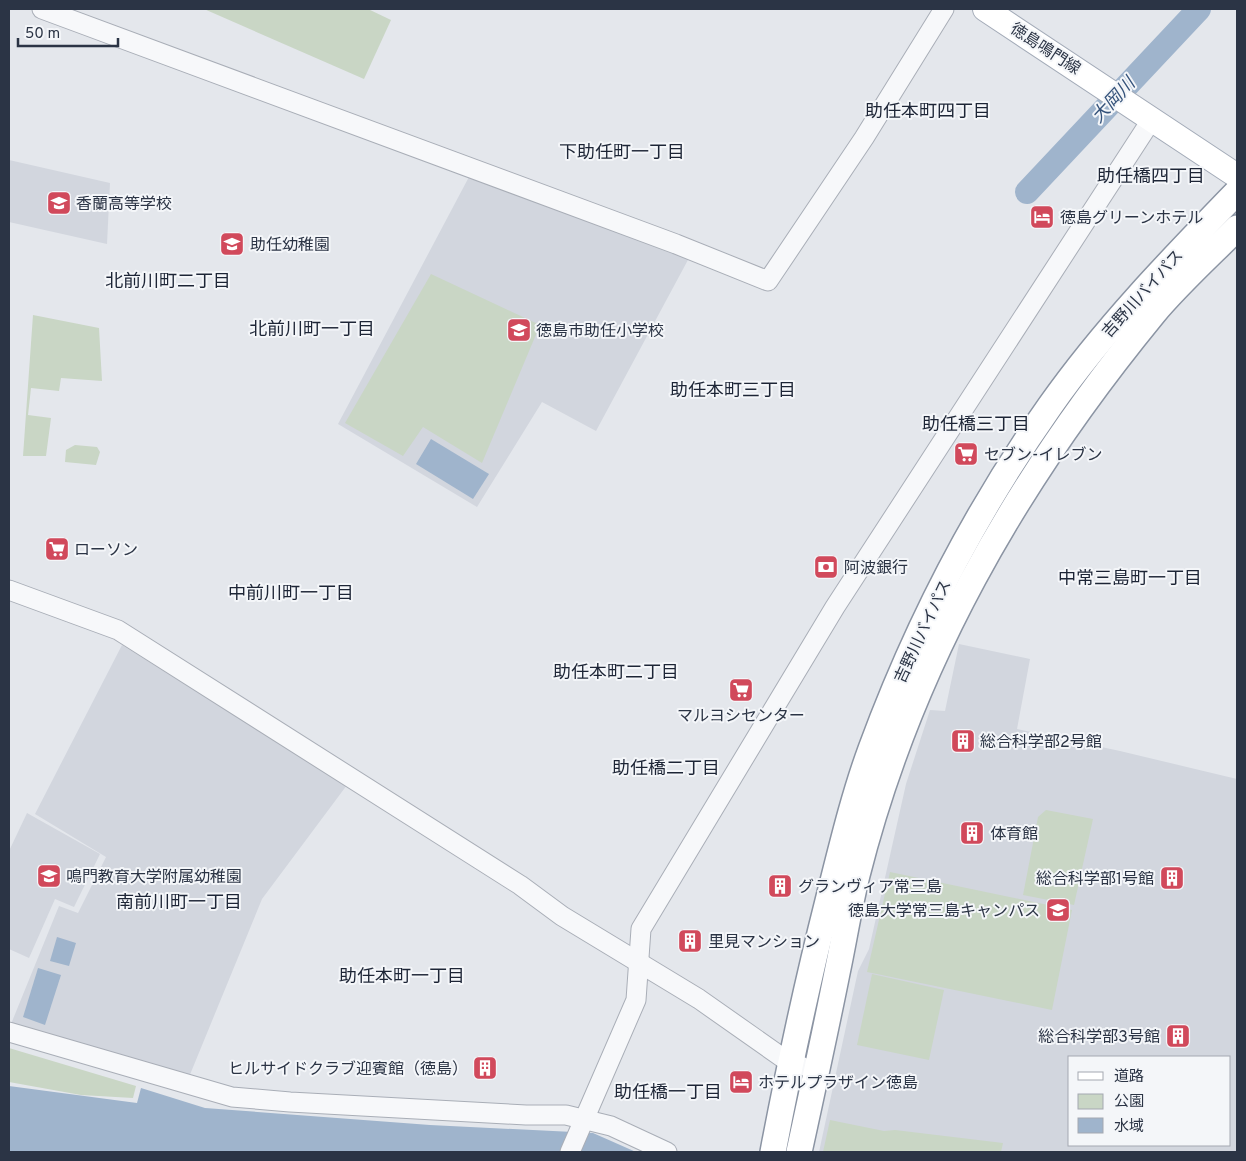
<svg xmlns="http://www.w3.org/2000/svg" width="1246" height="1161" viewBox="0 0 1246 1161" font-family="Overpass,'Noto Sans JP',sans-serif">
<rect width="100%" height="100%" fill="#e4e7ec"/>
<g fill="#d2d6de" fill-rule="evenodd">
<polygon points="9,160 110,183 107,244 9,222"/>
<polygon points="470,175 689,258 596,431 542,402 477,507 338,424"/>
<path d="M 959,644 L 1030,659 L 1017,729 L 1120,751 L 1237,779 L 1237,1152 L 819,1152 L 858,971 L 869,949 L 906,784 L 930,710 L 945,711 ZM 1070,1057 L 1230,1057 L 1230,1145 L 1070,1145 Z"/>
<polygon points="122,645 347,785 262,899 189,1077 11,1024 59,906 78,913 106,857 35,814"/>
<polygon points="27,813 100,854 74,907 55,899 29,958 9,949 9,851"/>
</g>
<g fill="#c9d6c5">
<polygon points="204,9 368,9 391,20 364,79"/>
<polygon points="431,274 540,325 482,463 423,427 403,456 345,423"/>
<polygon points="33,315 99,328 102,381 61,378 59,391 31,388 28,415 51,418 46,456 23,456"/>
<polygon points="75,445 97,447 100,452 96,465 65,462 66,450"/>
<polygon points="1046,810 1093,819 1074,905 1023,895 1038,817"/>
<polygon points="890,872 1072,910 1052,1010 867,972"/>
<polygon points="872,974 944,990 929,1060 857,1045"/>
<polygon points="9,1048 136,1086 133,1098 81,1095 9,1082"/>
<polygon points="830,1120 884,1131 895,1130 1003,1143 1001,1152 823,1152"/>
</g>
<g fill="#9fb4cc">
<polygon points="431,439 489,474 473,499 416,464"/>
<polygon points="57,937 76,943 69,966 50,961"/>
<polygon points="38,968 61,975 45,1025 23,1017"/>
<polygon points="9,1086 137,1103 141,1088 205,1108 430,1125 593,1133 636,1152 9,1152"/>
</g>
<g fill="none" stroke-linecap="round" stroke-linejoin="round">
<polyline stroke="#9fb4cc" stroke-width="24" points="1027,192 1199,9"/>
<defs>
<g id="tertiary">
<polyline points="42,9 676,244 768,281 864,138 944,9"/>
<polyline points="9,590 118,630 520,885 562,916 699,999 790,1063 801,1066"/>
<polyline points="9,1032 232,1097 290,1102 526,1115 566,1115 611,1126 667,1152"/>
<polyline points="570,1152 636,1000 641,929 835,607 1152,119"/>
</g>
<polyline id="primary" points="985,9 1237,176"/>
<g id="trunk">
<path d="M 773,1152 C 789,1068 807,984 828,901 C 841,850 853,798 871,749 C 916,627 976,511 1050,406 C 1105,328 1171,260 1237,192"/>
<path d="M 799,1152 C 812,1092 825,1033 837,973 C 844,940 849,907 857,875 C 910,665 1016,481 1153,314 C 1178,284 1209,256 1237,228"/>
</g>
</defs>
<use href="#tertiary" stroke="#a9aeb7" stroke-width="21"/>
<use href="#primary" stroke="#a3abb8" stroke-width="26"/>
<use href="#trunk" stroke="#8b94a3" stroke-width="28"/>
<use href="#tertiary" stroke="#f7f8fa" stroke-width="19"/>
<use href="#primary" stroke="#fff" stroke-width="24"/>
<use href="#trunk" stroke="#fff" stroke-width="25"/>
</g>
<defs>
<symbol id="school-square" viewBox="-11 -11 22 22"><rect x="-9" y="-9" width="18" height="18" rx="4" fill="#d1495b" stroke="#f4f6f9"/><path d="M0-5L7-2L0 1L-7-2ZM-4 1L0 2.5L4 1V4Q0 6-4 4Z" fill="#fff"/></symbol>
<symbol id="hotel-square" viewBox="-11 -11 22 22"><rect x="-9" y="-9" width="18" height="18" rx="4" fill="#d1495b" stroke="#f4f6f9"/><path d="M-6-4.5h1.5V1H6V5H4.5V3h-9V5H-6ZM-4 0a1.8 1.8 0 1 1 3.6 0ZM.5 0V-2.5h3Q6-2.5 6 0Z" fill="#fff"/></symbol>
<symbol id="supermarket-square" viewBox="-11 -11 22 22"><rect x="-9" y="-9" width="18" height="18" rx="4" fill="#d1495b" stroke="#f4f6f9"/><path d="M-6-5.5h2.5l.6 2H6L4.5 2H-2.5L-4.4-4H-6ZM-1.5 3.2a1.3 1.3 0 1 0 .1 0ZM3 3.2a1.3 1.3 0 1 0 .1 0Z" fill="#fff"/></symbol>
<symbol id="bank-square" viewBox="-11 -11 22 22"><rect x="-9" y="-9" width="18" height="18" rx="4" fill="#d1495b" stroke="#f4f6f9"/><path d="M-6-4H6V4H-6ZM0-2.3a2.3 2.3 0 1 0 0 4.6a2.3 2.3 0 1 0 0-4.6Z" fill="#fff"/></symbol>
<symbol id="building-square" viewBox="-11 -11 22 22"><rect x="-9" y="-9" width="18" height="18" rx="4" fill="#d1495b" stroke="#f4f6f9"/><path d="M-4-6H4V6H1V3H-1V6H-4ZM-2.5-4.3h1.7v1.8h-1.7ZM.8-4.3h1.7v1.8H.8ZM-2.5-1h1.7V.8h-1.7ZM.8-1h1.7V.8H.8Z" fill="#fff"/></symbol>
<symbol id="university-square" viewBox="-11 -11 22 22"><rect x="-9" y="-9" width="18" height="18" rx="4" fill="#d1495b" stroke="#f4f6f9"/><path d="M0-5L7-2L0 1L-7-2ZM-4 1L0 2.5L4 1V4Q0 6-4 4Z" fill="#fff"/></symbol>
</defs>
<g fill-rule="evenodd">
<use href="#school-square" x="45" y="189" width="28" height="28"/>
<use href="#hotel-square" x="1028" y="203" width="28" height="28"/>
<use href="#school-square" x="218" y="230" width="28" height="28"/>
<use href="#school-square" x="505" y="316" width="28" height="28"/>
<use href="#supermarket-square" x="952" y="440" width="28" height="28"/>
<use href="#supermarket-square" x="43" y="535" width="28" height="28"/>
<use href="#bank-square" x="812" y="553" width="28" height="28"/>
<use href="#supermarket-square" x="727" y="676" width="28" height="28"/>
<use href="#building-square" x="949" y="727" width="28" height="28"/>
<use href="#building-square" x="958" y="819" width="28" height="28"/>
<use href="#school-square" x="35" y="862" width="28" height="28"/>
<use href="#building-square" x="1158" y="864" width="28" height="28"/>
<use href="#building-square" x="766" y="872" width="28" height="28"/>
<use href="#university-square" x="1044" y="896" width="28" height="28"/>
<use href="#building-square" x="676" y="927" width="28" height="28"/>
<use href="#building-square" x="1164" y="1022" width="28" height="28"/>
<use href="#building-square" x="471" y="1054" width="28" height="28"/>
<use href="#hotel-square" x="727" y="1068" width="28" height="28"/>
</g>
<g text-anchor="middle" stroke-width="4" stroke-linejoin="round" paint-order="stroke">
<g font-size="16" fill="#2b3445" stroke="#f4f6f9">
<text transform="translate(1046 48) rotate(33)" y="6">徳島鳴門線</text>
<text transform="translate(1142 293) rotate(-48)" y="6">吉野川バイパス</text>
<text transform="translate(922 631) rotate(-65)" y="6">吉野川バイパス</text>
</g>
<g font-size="16" fill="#2b3445" stroke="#f4f6f9" text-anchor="start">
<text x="76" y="209">香蘭高等学校</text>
<text x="1060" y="223">徳島グリーンホテル</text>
<text x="250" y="250">助任幼稚園</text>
<text x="536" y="336">徳島市助任小学校</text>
<text x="984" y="460">セブン-イレブン</text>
<text x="74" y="555">ローソン</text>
<text x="844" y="573">阿波銀行</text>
<text x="741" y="721" text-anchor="middle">マルヨシセンター</text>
<text x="980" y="747">総合科学部2号館</text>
<text x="990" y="839">体育館</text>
<text x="66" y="882">鳴門教育大学附属幼稚園</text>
<text x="1154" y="884" text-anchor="end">総合科学部1号館</text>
<text x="798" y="892">グランヴィア常三島</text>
<text x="1040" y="916" text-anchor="end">徳島大学常三島キャンパス</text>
<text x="708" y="947">里見マンション</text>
<text x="1160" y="1042" text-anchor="end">総合科学部3号館</text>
<text x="468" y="1074" text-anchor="end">ヒルサイドクラブ迎賓館（徳島）</text>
<text x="758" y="1088">ホテルプラザイン徳島</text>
</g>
<g font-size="18" font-style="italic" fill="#34527a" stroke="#f4f6f9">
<text transform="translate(1113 100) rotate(-47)" y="6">大岡川</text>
</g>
<g font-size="18" fill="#1d2536" stroke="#f4f6f9">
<text x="928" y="117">助任本町四丁目</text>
<text x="622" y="158">下助任町一丁目</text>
<text x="1151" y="182">助任橋四丁目</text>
<text x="168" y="287">北前川町二丁目</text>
<text x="312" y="335">北前川町一丁目</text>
<text x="733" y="396">助任本町三丁目</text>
<text x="976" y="430">助任橋三丁目</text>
<text x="1130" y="584">中常三島町一丁目</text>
<text x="291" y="599">中前川町一丁目</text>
<text x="616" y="678">助任本町二丁目</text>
<text x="666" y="774">助任橋二丁目</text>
<text x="179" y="908">南前川町一丁目</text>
<text x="402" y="982">助任本町一丁目</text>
<text x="668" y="1098">助任橋一丁目</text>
</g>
</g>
<rect width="1246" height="1161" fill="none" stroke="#2b3445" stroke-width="20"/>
<rect x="1068" y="1056" width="162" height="90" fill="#f4f6f9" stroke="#a4a8b1"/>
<rect x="1078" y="1072" width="25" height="8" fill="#ffffff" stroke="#a4a8b1"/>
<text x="1114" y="1081" font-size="15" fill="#2b3445">道路</text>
<rect x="1078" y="1094" width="25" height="15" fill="#c9d6c5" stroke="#a4a8b1"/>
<text x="1114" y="1106" font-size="15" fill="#2b3445">公園</text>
<rect x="1078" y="1118" width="25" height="15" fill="#9fb4cc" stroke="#a4a8b1"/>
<text x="1114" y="1131" font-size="15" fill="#2b3445">水域</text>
<path d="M18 38v8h100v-8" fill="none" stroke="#2b3445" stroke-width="2.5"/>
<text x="25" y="38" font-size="15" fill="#2b3445" stroke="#f4f6f9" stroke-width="4" paint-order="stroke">50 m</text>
</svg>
